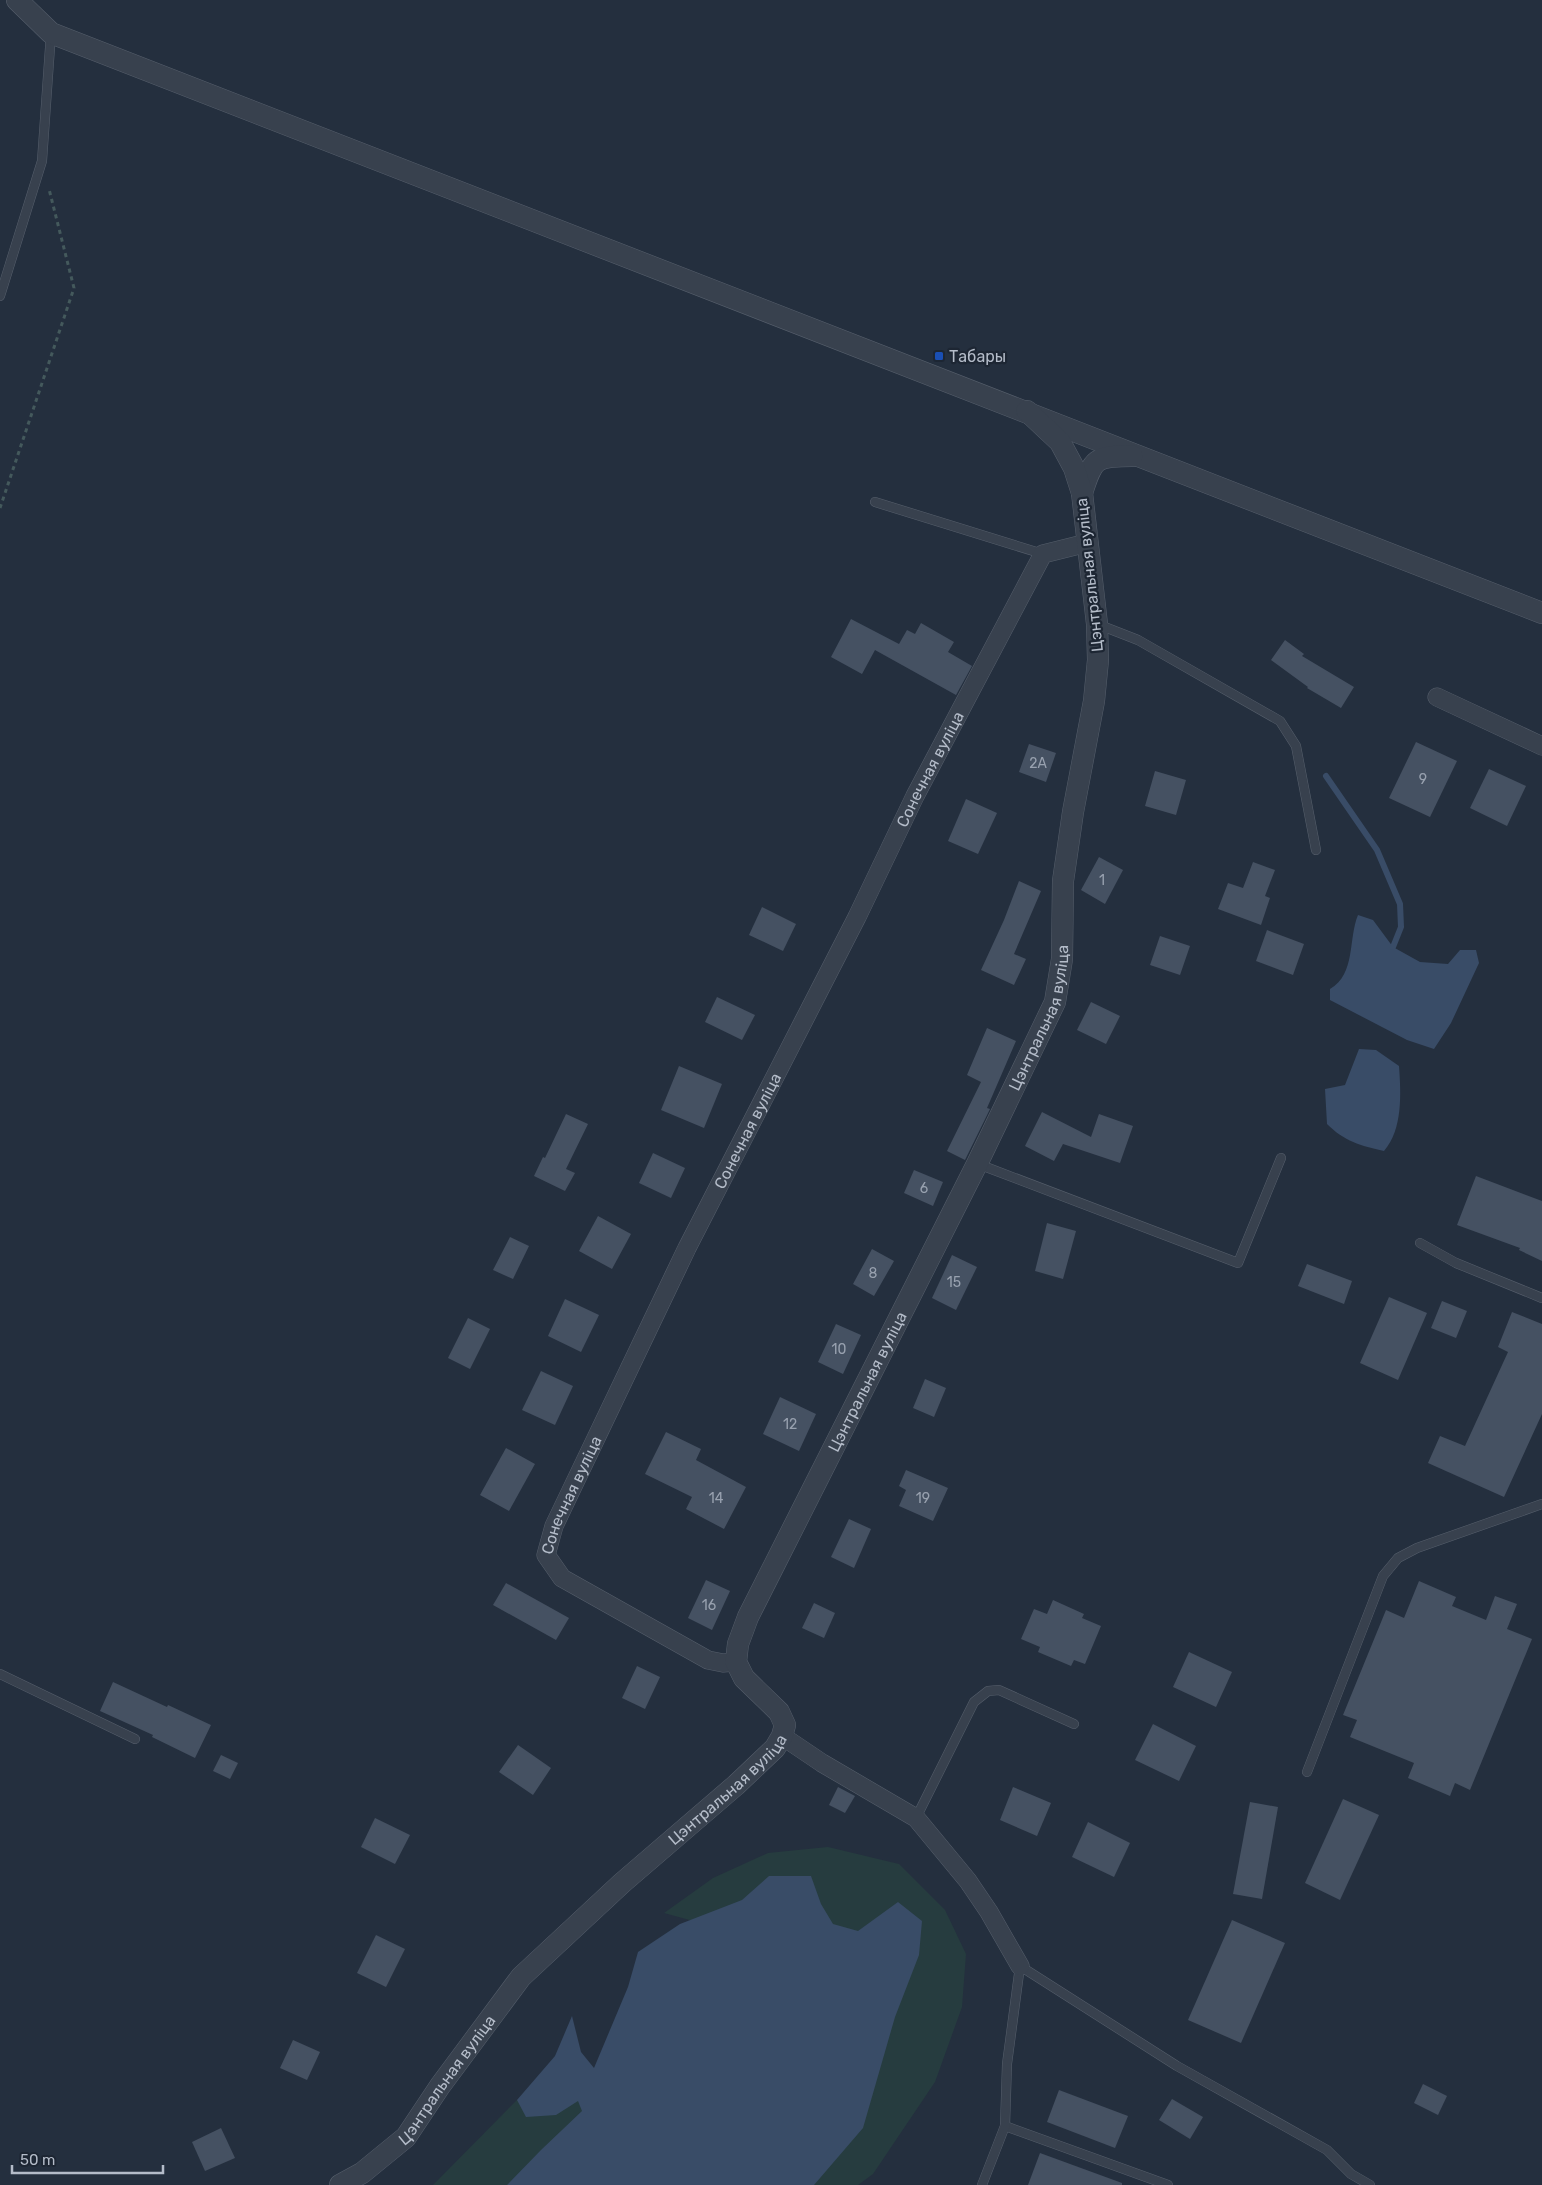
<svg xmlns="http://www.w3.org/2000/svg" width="1542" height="2185" viewBox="0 0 1542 2185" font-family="Rubik,sans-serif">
<rect width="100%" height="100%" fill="#242f3e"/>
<g fill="#263c3f">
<polygon points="828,1847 899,1864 945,1910 966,1954 962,2007 935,2082 873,2174 858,2185 745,2185 878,1940 708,1925 664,1913 713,1878 768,1853"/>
<polygon points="553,2091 602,2107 536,2185 433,2185 517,2100"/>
</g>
<g fill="#394c67">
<path d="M 1358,915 L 1373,920 L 1393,947 L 1420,962 L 1448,964 L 1460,950 L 1476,950 L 1479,963 L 1451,1023 L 1434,1049 L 1407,1040 L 1330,1000 L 1330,989 C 1356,974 1348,939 1358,915 Z"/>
<path d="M 1359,1049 L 1376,1050 L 1399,1066 C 1401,1094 1403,1129 1384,1151 C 1361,1146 1344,1141 1327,1124 L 1325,1089 L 1345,1085 Z"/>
<polygon points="769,1876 811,1876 821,1904 833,1924 858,1931 898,1902 922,1921 919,1955 895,2017 863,2128 814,2185 507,2185 541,2150 582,2111 578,2101 556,2115 526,2117 517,2100 555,2056 572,2016 581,2052 594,2068 628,1987 638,1952 680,1924 742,1900"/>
</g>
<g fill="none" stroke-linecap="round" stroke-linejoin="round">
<polyline stroke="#394c67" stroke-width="6" points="1326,776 1377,850 1400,904 1401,927 1393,947"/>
</g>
<g fill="#455162">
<polygon points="851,619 899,644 907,630 915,634 921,623 954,642 948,652 972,666 956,695 875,650 862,674 831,657"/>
<polygon points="1285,640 1304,654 1302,656 1354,687 1341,708 1307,688 1308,687 1271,660"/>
<polygon points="1416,742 1457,761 1430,817 1389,798"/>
<polygon points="1029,744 1056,753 1046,782 1019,772"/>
<polygon points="1489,769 1526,786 1507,826 1470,808"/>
<polygon points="1155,771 1186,780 1176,815 1145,806"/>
<polygon points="966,799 997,813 978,854 948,841"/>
<polygon points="1099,857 1123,870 1105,904 1081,890"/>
<polygon points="1253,862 1275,870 1265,896 1270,898 1261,925 1218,909 1228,883 1243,888"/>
<polygon points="1019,881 1041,891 1014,954 1026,959 1014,985 981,970 1004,920"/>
<polygon points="762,907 796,924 783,951 749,935"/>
<polygon points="1267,930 1304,944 1293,975 1256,961"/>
<polygon points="1160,936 1190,946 1180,975 1150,965"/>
<polygon points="717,997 755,1015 742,1040 705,1022"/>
<polygon points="1091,1002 1120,1016 1106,1044 1077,1030"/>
<polygon points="987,1028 1016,1041 987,1108 990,1109 965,1160 947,1151 981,1082 967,1075"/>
<polygon points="679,1066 722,1084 704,1128 661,1110"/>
<polygon points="1042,1112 1091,1137 1099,1114 1133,1126 1120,1163 1063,1144 1054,1161 1025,1146"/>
<polygon points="566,1114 588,1124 566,1169 575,1173 565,1191 534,1176 543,1157 545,1158"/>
<polygon points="653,1153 685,1168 671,1198 639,1183"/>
<polygon points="914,1170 943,1182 933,1206 904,1193"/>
<polygon points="1476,1176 1542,1201 1542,1261 1519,1250 1520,1248 1457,1225"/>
<polygon points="598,1216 631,1234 612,1269 579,1251"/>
<polygon points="1047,1223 1076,1231 1063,1279 1035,1271"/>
<polygon points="510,1237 529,1246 513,1279 493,1270"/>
<polygon points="872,1249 894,1261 874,1296 853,1284"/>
<polygon points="952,1255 977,1267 956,1310 932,1298"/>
<polygon points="1307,1264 1352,1281 1344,1304 1298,1286"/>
<polygon points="1389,1297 1427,1313 1398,1380 1360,1363"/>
<polygon points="565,1299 599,1315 581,1352 548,1336"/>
<polygon points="1442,1301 1467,1311 1456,1338 1431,1328"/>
<polygon points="1512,1312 1542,1324 1542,1414 1504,1497 1428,1463 1440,1436 1465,1446 1508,1352 1498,1347"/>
<polygon points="468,1318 490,1329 470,1369 448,1358"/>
<polygon points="836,1324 861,1335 843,1374 818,1362"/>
<polygon points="541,1371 573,1386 555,1425 522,1410"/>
<polygon points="925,1379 946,1388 934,1417 913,1408"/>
<polygon points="780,1397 816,1414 799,1451 763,1434"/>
<polygon points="666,1432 701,1449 696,1460 746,1487 724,1529 686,1509 692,1497 645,1474"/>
<polygon points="506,1448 535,1464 509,1511 480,1495"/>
<polygon points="906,1470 948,1488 933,1521 899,1506 906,1490 899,1486"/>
<polygon points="849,1519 871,1529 854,1568 831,1557"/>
<polygon points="706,1580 730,1591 712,1630 688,1618"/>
<polygon points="1419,1581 1456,1597 1452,1606 1486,1620 1495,1596 1517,1604 1507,1629 1532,1639 1470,1790 1455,1783 1450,1796 1408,1778 1414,1763 1350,1737 1357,1720 1343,1715 1386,1610 1404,1618"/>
<polygon points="506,1583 569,1618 556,1640 493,1605"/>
<polygon points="1053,1600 1084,1614 1082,1618 1101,1626 1085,1664 1074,1660 1071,1666 1038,1652 1040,1647 1021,1639 1034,1609 1047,1614"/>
<polygon points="814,1603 835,1613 824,1638 802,1628"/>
<polygon points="1189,1652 1232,1672 1216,1707 1173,1687"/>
<polygon points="637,1666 660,1677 645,1709 622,1698"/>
<polygon points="113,1682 167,1707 168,1705 211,1725 195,1758 152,1737 153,1735 100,1711"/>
<polygon points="1153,1724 1196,1746 1179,1781 1135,1760"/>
<polygon points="518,1745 551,1768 533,1795 499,1772"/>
<polygon points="221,1755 238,1763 230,1779 213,1771"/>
<polygon points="838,1787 855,1796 845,1813 829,1805"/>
<polygon points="1013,1787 1051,1803 1037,1836 1000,1820"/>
<polygon points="1343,1799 1379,1815 1340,1900 1305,1883"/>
<polygon points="1250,1802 1278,1807 1262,1899 1233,1894"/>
<polygon points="375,1818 410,1835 395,1864 361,1847"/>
<polygon points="1088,1822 1130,1843 1114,1877 1072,1857"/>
<polygon points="1232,1920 1285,1943 1241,2043 1188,2020"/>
<polygon points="376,1935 405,1949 386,1987 357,1973"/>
<polygon points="293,2040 320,2052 307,2080 280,2068"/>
<polygon points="1423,2084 1447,2096 1438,2115 1414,2103"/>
<polygon points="1059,2090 1128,2116 1115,2148 1047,2122"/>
<polygon points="1172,2099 1203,2117 1190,2139 1159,2120"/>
<polygon points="221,2128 235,2158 205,2171 192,2142"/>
<polygon points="1040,2153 1122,2183 1122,2185 1028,2185"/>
</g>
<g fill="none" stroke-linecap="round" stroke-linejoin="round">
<defs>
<g id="service">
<polyline points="0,296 42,161 51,33"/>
<polyline points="875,502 1043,554"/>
<polyline points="1097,624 1138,640 1280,721 1296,746 1316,850"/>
<polyline points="978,1164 1238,1263 1281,1158"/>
<polyline points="1420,1243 1456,1263 1542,1298"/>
<polyline points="0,1674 135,1739"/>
<polyline points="1307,1772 1383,1576 1398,1558 1417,1548 1542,1504"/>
<polyline points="916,1818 974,1702 988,1691 999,1690 1074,1724"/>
<polyline points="1005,2126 1168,2185"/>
<polyline points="982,2185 1005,2126 1007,2064 1020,1966 1177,2066 1327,2150 1351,2174 1370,2185"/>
</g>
<g id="minor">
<polyline points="1437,697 1542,746"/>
<path id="s1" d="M 736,1662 L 723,1663 L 708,1660 L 562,1578 L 546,1555 L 554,1526 L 687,1248 L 857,917 L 915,796 L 1043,554 L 1087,543"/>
<polyline points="782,1736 822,1763 916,1818 968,1881 989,1912 1020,1966"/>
</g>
<g id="tertiary">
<polyline points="17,0 51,33 1542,613"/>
<path d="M 1082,493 C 1093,458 1095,456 1132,456"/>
<path id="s2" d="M 340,2185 L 362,2173 L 406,2137 L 440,2086 L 521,1977 L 622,1883 L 736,1785 L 775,1748 L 782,1736 L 785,1725 L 779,1712 L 744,1678 L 736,1662 L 738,1644 L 748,1617 L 977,1164 L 1055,1002 L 1062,959 L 1063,881 L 1073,812 L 1094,701 L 1098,660 L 1097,624 L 1082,493 L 1074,468 L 1060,442 L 1027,411"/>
</g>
</defs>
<use href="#service" stroke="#565f6c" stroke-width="10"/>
<use href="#minor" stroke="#565f6c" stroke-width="19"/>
<use href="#tertiary" stroke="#565f6c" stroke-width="22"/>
<polyline stroke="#44595c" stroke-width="3" stroke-dasharray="4 4" stroke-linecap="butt" points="0,508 74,288 49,189"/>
<use href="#service" stroke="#38414e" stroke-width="9"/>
<use href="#minor" stroke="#38414e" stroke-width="18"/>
<use href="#tertiary" stroke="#38414e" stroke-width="21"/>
</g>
<rect fill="#1a4fb4" stroke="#1d2633" stroke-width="2" x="934" y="351" width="10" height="10" rx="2.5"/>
<g text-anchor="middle" stroke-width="4.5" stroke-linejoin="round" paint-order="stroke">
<g font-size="14" fill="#98a1af">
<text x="1038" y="768">2А</text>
<text x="1423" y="784">9</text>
<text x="1102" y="885">1</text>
<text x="924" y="1193">6</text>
<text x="873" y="1278">8</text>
<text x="954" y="1287">15</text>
<text x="839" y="1354">10</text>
<text x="790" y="1429">12</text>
<text x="716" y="1503">14</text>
<text x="923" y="1503">19</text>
<text x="709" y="1610">16</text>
</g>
<g font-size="16" fill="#b4bcc9" stroke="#1d2633" text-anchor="start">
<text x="949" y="362">Табары</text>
</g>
<g font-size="16" fill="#b4bcc9" stroke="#1d2633">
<text transform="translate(1089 575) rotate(-96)" y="6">Цэнтральная вуліца</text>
<text dy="6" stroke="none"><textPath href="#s1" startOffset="1099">Сонечная вуліца</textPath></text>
<text dy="6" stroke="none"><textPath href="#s2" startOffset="1442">Цэнтральная вуліца</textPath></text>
<text dy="6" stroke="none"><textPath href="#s1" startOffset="694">Сонечная вуліца</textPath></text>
<text dy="6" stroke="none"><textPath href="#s2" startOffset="1038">Цэнтральная вуліца</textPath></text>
<text dy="6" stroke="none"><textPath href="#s1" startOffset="289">Сонечная вуліца</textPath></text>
<text dy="6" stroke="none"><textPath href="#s2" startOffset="558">Цэнтральная вуліца</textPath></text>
<text dy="6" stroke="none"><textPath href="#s2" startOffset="152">Цэнтральная вуліца</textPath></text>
</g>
</g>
<path d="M12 2165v8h151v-8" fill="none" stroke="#b4bcc9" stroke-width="2.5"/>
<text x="20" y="2165" font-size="15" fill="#b4bcc9" stroke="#1d2633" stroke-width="4" paint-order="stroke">50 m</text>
</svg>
